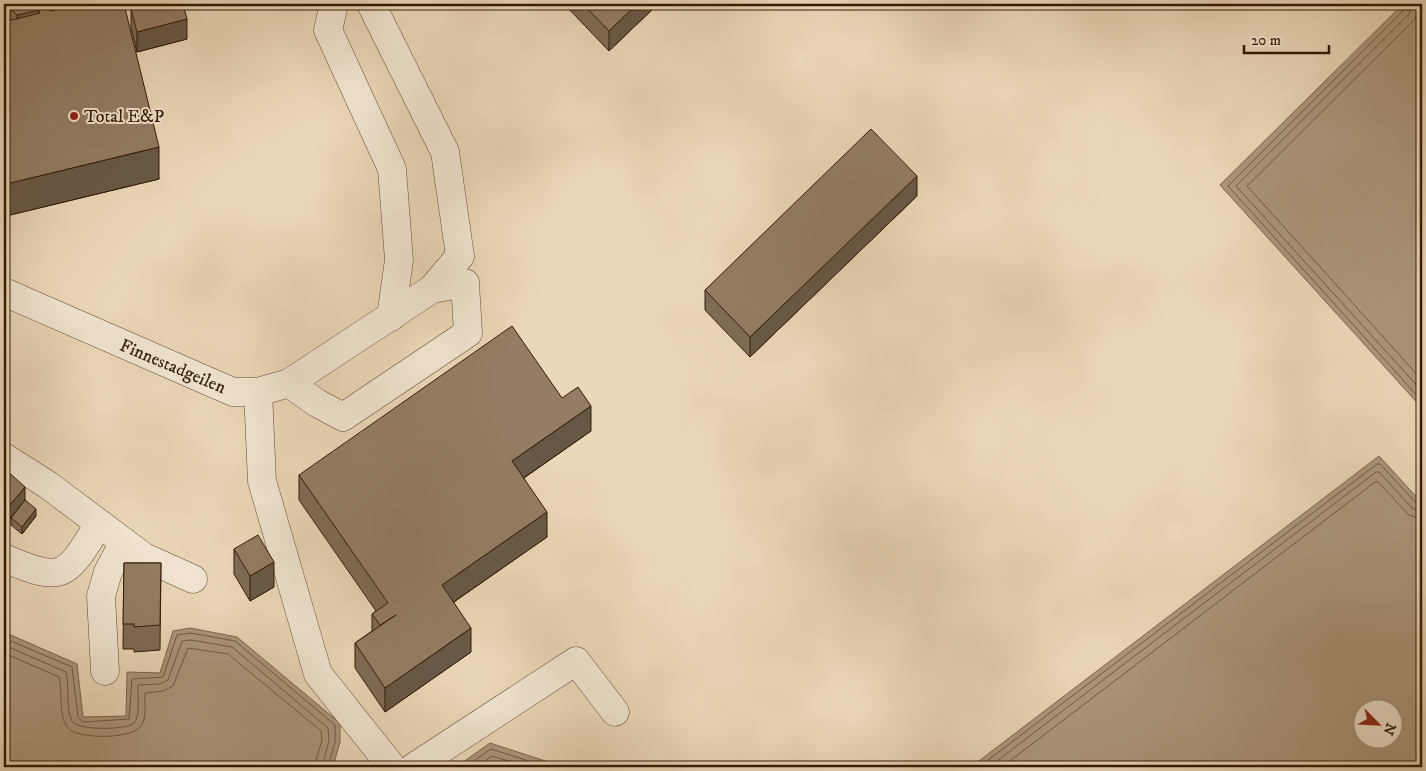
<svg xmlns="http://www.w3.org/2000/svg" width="1426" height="771" viewBox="0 0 1426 771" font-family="'IM FELL DW Pica',serif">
<rect width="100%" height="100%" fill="#ebd8b9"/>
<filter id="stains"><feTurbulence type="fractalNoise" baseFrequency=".004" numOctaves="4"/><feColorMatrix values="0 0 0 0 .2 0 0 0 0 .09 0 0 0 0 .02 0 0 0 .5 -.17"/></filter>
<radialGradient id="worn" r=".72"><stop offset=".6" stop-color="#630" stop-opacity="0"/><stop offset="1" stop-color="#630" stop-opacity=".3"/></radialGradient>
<g fill="#ac977c" stroke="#7c654d" fill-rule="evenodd">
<polygon points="1403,4 1422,4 1422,408 1220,185"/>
<path d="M 1379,456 L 1422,503 L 1422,767 L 971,767 ZM 1364,708 L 1394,708 L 1394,738 L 1364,738 Z"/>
<polygon points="190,628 237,637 340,723 340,742 333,767 4,767 4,632 77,664 83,717 126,716 127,672 160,673 173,631"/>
<polygon points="490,743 564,767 456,767"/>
</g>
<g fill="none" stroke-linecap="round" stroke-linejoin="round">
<g stroke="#705842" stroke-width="1">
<polyline points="1406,4 1405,9 1228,186 1422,401"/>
<polyline points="1413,4 1409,14 1236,186 1422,391"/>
<polyline points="1420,4 1415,19 1247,186 1422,380"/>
<polyline points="4,638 72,667 78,717 83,722 129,719 132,679 163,677 177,635 191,633 235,641 335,725 335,742 328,767"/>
<path d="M 4,645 L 66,672 C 70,686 65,708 72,721 C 77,731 128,730 134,723 C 141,715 137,695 138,685 L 160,684 L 168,680 L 182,641 L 191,640 L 232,647 L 328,728 L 329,741 L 322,767"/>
<path d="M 4,653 L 59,677 C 63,692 58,714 67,727 C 76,740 131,739 140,727 C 148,718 144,704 145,693 L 163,691 L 173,686 L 188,648 L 228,654 L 321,731 L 322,740 L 314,767"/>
<polyline points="465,767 491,749 548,767"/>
<polyline points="476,767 492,756 528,767"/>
<polyline points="979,767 1377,464 1380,464 1417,504 1422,505"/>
<polyline points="989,767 1376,472 1379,472 1412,508 1422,512"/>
<polyline points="1002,767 1375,482 1378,482 1409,515 1422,519"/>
</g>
<defs>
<g id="minor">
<polyline points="334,4 328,30 392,169 399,260 391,317"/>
<polyline points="371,4 445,152 460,256 432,289"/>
<polyline points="4,292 233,392 258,392 289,383 432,289 465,283 468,333 343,417 317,403 289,383"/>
<polyline points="258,392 262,481 318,674 392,767"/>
<polyline points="4,457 48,485 144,557 193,579"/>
<path d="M 4,558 C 64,584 66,577 99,524"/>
<polyline points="105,671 101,596 108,572 124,542"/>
<polyline points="414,767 576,661 615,712"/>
</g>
</defs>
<use href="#minor" stroke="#614a34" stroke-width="29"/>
<use href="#minor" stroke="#f2e6d2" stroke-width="28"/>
</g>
<g fill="#7e6c56" stroke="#331a07">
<polygon points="4,4 124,4 159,179 6,216 4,209"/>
<polygon points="564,4 658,4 609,51"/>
<polygon points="131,9 187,39 137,52 131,28"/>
<polygon points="917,196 750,357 705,310 705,290"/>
<polygon points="562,398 591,431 524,478 547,537 454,602 471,652 385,712 355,668 355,643 372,631 372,614 376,611 299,500 299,475"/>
<polygon points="4,468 36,516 22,534 11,525 11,518 14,514 4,526"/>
<polygon points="234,549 274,587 250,601 234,574"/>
<polygon points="124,563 161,563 160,650 134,652 134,649 123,649"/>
</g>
<g fill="#675846" stroke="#331a07">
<polygon points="4,4 35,4 39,10 39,42 17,47 17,15 10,8 10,30 4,31"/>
<polygon points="45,4 86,4 50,39"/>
<polygon points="637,4 658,4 609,51 609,31"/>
<polygon points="187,19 187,39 137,52 137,32"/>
<polygon points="159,147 159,179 6,216 6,184"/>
<polygon points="917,176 917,196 750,357 750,337"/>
<polygon points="591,406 591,431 512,486 512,461"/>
<polygon points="25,487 25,500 4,526 4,512"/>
<polygon points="36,509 36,516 22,534 22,527"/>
<polygon points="547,512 547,537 442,610 442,585"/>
<polygon points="274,562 274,587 250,601 250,576"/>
<polygon points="471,628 471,652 385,712 385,688"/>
</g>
<g fill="#937d64" stroke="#331a07">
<polygon points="12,4 64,4 50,7 51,11 78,4 124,4 159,147 6,184 4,177 4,22 40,13 39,10 17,15 10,8"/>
<polygon points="150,4 183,4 187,19 137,32 131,9"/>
<polygon points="583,4 637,4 609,31"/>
<polygon points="871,129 917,176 750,337 705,290"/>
<polygon points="512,326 562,398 578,387 591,406 512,461 547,512 442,585 471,628 385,688 355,643 396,615 380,625 372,614 388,603 299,475"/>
<polygon points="4,468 25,487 4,512"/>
<polygon points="25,500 36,509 22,527 11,518"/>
<polygon points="258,535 274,562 250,576 234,549"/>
<polygon points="124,563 161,563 160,625 134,627 134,624 123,624"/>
</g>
<circle fill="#8f2418" stroke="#f2e6d2" stroke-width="2" cx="74" cy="116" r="5"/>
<g text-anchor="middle" stroke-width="4" stroke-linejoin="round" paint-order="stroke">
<g font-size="18" fill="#331a07" stroke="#f2e6d2" text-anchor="start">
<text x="84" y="122">Total E&amp;P</text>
</g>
<g font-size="18" fill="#331a07" stroke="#f2e6d2">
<text transform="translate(173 366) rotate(23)" y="6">Finnestadgeilen</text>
</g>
</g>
<rect width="1426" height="771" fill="none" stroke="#ebd8b9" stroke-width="20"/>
<rect x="5" y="5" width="1416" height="761" fill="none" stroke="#331a07" stroke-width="2.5"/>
<rect x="10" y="10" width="1406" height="751" fill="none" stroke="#331a07"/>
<g transform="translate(1378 724) rotate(114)"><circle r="24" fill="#f2e6d2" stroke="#a69481"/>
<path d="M0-4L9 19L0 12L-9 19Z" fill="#8f2418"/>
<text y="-8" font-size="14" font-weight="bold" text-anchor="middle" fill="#331a07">N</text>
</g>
<path d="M1244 45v8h85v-8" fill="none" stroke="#331a07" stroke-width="2.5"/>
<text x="1251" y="45" font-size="15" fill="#331a07" stroke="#f2e6d2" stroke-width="4" paint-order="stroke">20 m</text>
<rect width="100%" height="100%" filter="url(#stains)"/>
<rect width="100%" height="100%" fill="url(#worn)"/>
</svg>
